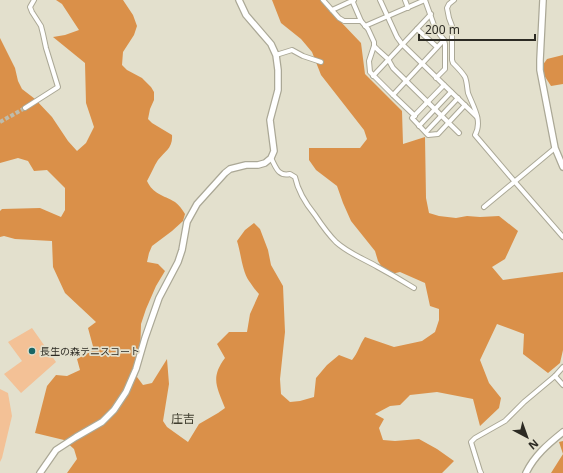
<svg xmlns="http://www.w3.org/2000/svg" width="563" height="473" viewBox="0 0 563 473" font-family="'Noto Sans','Noto Sans JP',sans-serif">
<rect width="100%" height="100%" fill="#e3e0cd"/>
<g fill="#f3c196">
<polygon points="32,328 56,362 21,393 4,374 22,361 8,342"/>
<polygon points="0,389 8,393 12,416 2,458 0,462"/>
</g>
<g fill="#da9049">
<path d="M 56,0 L 123,0 L 133,15 L 137,26 L 134,35 L 123,52 L 122,65 L 127,70 L 142,78 L 151,87 L 154,92 L 154,100 L 150,109 L 148,119 L 152,123 L 172,135 C 173,148 165,151 158,160 C 154,166 151,174 147,181 C 153,194 163,195 175,202 C 179,205 182,209 185,214 L 183,221 L 172,231 L 152,246 L 149,253 L 147,262 L 158,264 L 165,271 L 156,286 L 146,309 L 141,324 L 140,356 L 137,377 L 143,385 L 152,383 L 167,359 L 169,384 L 163,421 L 167,427 L 188,442 L 199,424 L 218,413 L 225,408 C 217,387 210,378 225,358 L 217,344 L 229,332 L 247,332 L 250,314 L 259,294 C 255,290 252,285 249,281 C 242,271 241,253 237,241 L 245,230 L 254,223 L 260,229 L 268,250 L 271,265 L 283,286 L 285,332 L 280,379 L 281,394 L 290,402 L 300,401 L 314,397 L 316,378 L 327,365 L 339,355 L 352,360 C 358,353 360,344 365,337 L 394,347 L 422,341 L 435,332 L 439,320 L 439,309 L 430,306 L 425,283 L 400,272 L 387,275 L 378,261 L 375,251 L 351,221 L 343,203 L 337,186 L 316,170 L 309,160 L 309,148 L 360,148 L 367,139 L 364,130 L 321,75 L 312,52 L 301,39 L 281,23 L 272,0 L 320,0 L 361,43 L 365,74 L 402,111 L 403,144 L 425,137 L 426,198 L 429,213 L 439,216 L 456,218 L 467,216 L 480,217 L 499,216 L 518,231 L 505,259 L 492,267 L 503,280 L 563,272 L 563,350 L 560,363 L 548,373 L 523,354 L 524,334 L 497,324 L 480,360 L 489,383 L 501,398 L 499,408 L 480,426 L 473,399 L 437,392 L 410,395 L 400,405 L 390,406 L 375,414 L 384,419 L 379,428 L 383,440 L 395,441 L 419,439 L 437,449 L 454,461 L 442,473 L 67,473 L 77,459 L 74,449 L 64,440 L 35,433 L 47,386 L 56,375 L 67,376 L 80,370 L 77,359 L 94,350 L 88,328 L 96,322 L 65,293 L 53,267 L 52,241 L 15,239 L 4,236 L 0,237 L 0,211 L 2,209 L 40,208 L 61,217 L 65,210 L 65,188 L 47,170 L 34,171 L 28,161 L 18,158 L 0,163 L 0,38 L 15,68 L 18,81 L 22,89 L 35,99 L 52,117 L 68,141 L 77,151 L 86,143 L 94,127 L 86,103 L 85,63 L 53,37 L 65,35 L 79,30 L 62,4 Z"/>
<polygon points="563,55 563,84 551,86 540,69 547,59"/>
<polygon points="563,441 563,473 551,473 563,454 559,442"/>
</g>
<g fill="none" stroke-linecap="round" stroke-linejoin="round">
<polyline stroke="#bebcab" stroke-width="4" stroke-dasharray="4 2" stroke-linecap="butt" points="0,122 25,108"/>
<defs>
<g id="street">
<polyline points="323,0 339,18 344,21 361,21 368,29 374,42 374,46 369,61 370,72 393,95 415,116"/>
<polyline points="352,0 361,21"/>
<polyline points="380,0 397,37 402,44 477,117"/>
<polyline points="405,0 408,8"/>
<polyline points="425,0 435,28 444,40 445,44 445,69 436,78"/>
<path d="M 454,0 L 449,4 L 447,8 L 449,18 L 452,26 L 452,60 L 453,63 C 457,67 462,72 465,77 C 467,82 467,88 468,93 C 473,106 483,121 475,135 L 515,182"/>
<polyline points="332,10 354,0"/>
<polyline points="365,26 425,0"/>
<polyline points="417,29 437,47"/>
<polyline points="374,46 378,50 388,59 393,68 459,133"/>
<polyline points="276,55 292,50 303,56 321,62"/>
<polyline points="373,76 431,14"/>
<polyline points="444,85 412,118 428,135 438,134 465,105"/>
<polyline points="393,95 444,40"/>
<polyline points="25,108 58,87 46,48 43,34 41,26 32,12 30,7 34,0"/>
<polyline points="419,126 451,92"/>
<polyline points="426,132 458,98"/>
<path d="M 271,158 C 276,167 278,177 290,174 L 295,177 C 298,191 306,204 315,215 C 321,224 328,234 336,242 C 348,253 362,258 376,266 C 389,273 401,280 414,288"/>
<polyline points="515,182 563,237"/>
<polyline points="484,207 555,148"/>
<polyline points="555,376 563,385"/>
<polyline points="481,473 480,471 471,442 475,438 505,421 524,402 555,376 563,367"/>
</g>
<g id="secondary">
<polyline points="543,0 540,60 540,70 555,148 563,167"/>
<polyline points="40,473 56,450 76,437 102,422 114,410 126,392 136,369 145,338 159,298 178,262 182,250 187,222 197,204 225,173 230,169 246,165 258,165 265,163 271,158 274,151 270,120 278,90 278,70 276,55 271,44 246,15 239,0"/>
<path d="M 526,473 C 534,456 548,444 563,432"/>
</g>
</defs>
<use href="#street" stroke="#aba896" stroke-width="6"/>
<use href="#secondary" stroke="#aba896" stroke-width="8"/>
<use href="#street" stroke="#fff" stroke-width="4"/>
<use href="#secondary" stroke="#fff" stroke-width="5.5"/>
</g>
<circle fill="#186665" stroke="#e3e0cd" stroke-width="1.5" cx="32" cy="351" r="4"/>
<g text-anchor="middle" stroke-width="3.5" stroke-linejoin="round" paint-order="stroke">
<g font-size="10" fill="#2c2a23" stroke="#e3e0cd" text-anchor="start">
<text x="40" y="355">長生の森テニスコート</text>
</g>
<g font-size="12" fill="#3f3d2e" stroke="#e3e0cd">
<text x="183" y="423">庄吉</text>
</g>
</g>
<g transform="translate(527 437) rotate(139)" stroke="#e3e0cd" stroke-width="3" paint-order="stroke">
<path d="M0-3L7 15L0 10L-7 15Z" fill="#2c2a23"/>
<text y="-6" font-size="11" font-weight="bold" text-anchor="middle" fill="#2c2a23">N</text>
</g>
<path d="M419 34v6h116v-6" fill="none" stroke="#2c2a23" stroke-width="2"/>
<text x="425" y="34" font-size="12" fill="#2c2a23" stroke="#e3e0cd" stroke-width="3" paint-order="stroke">200 m</text>
</svg>
